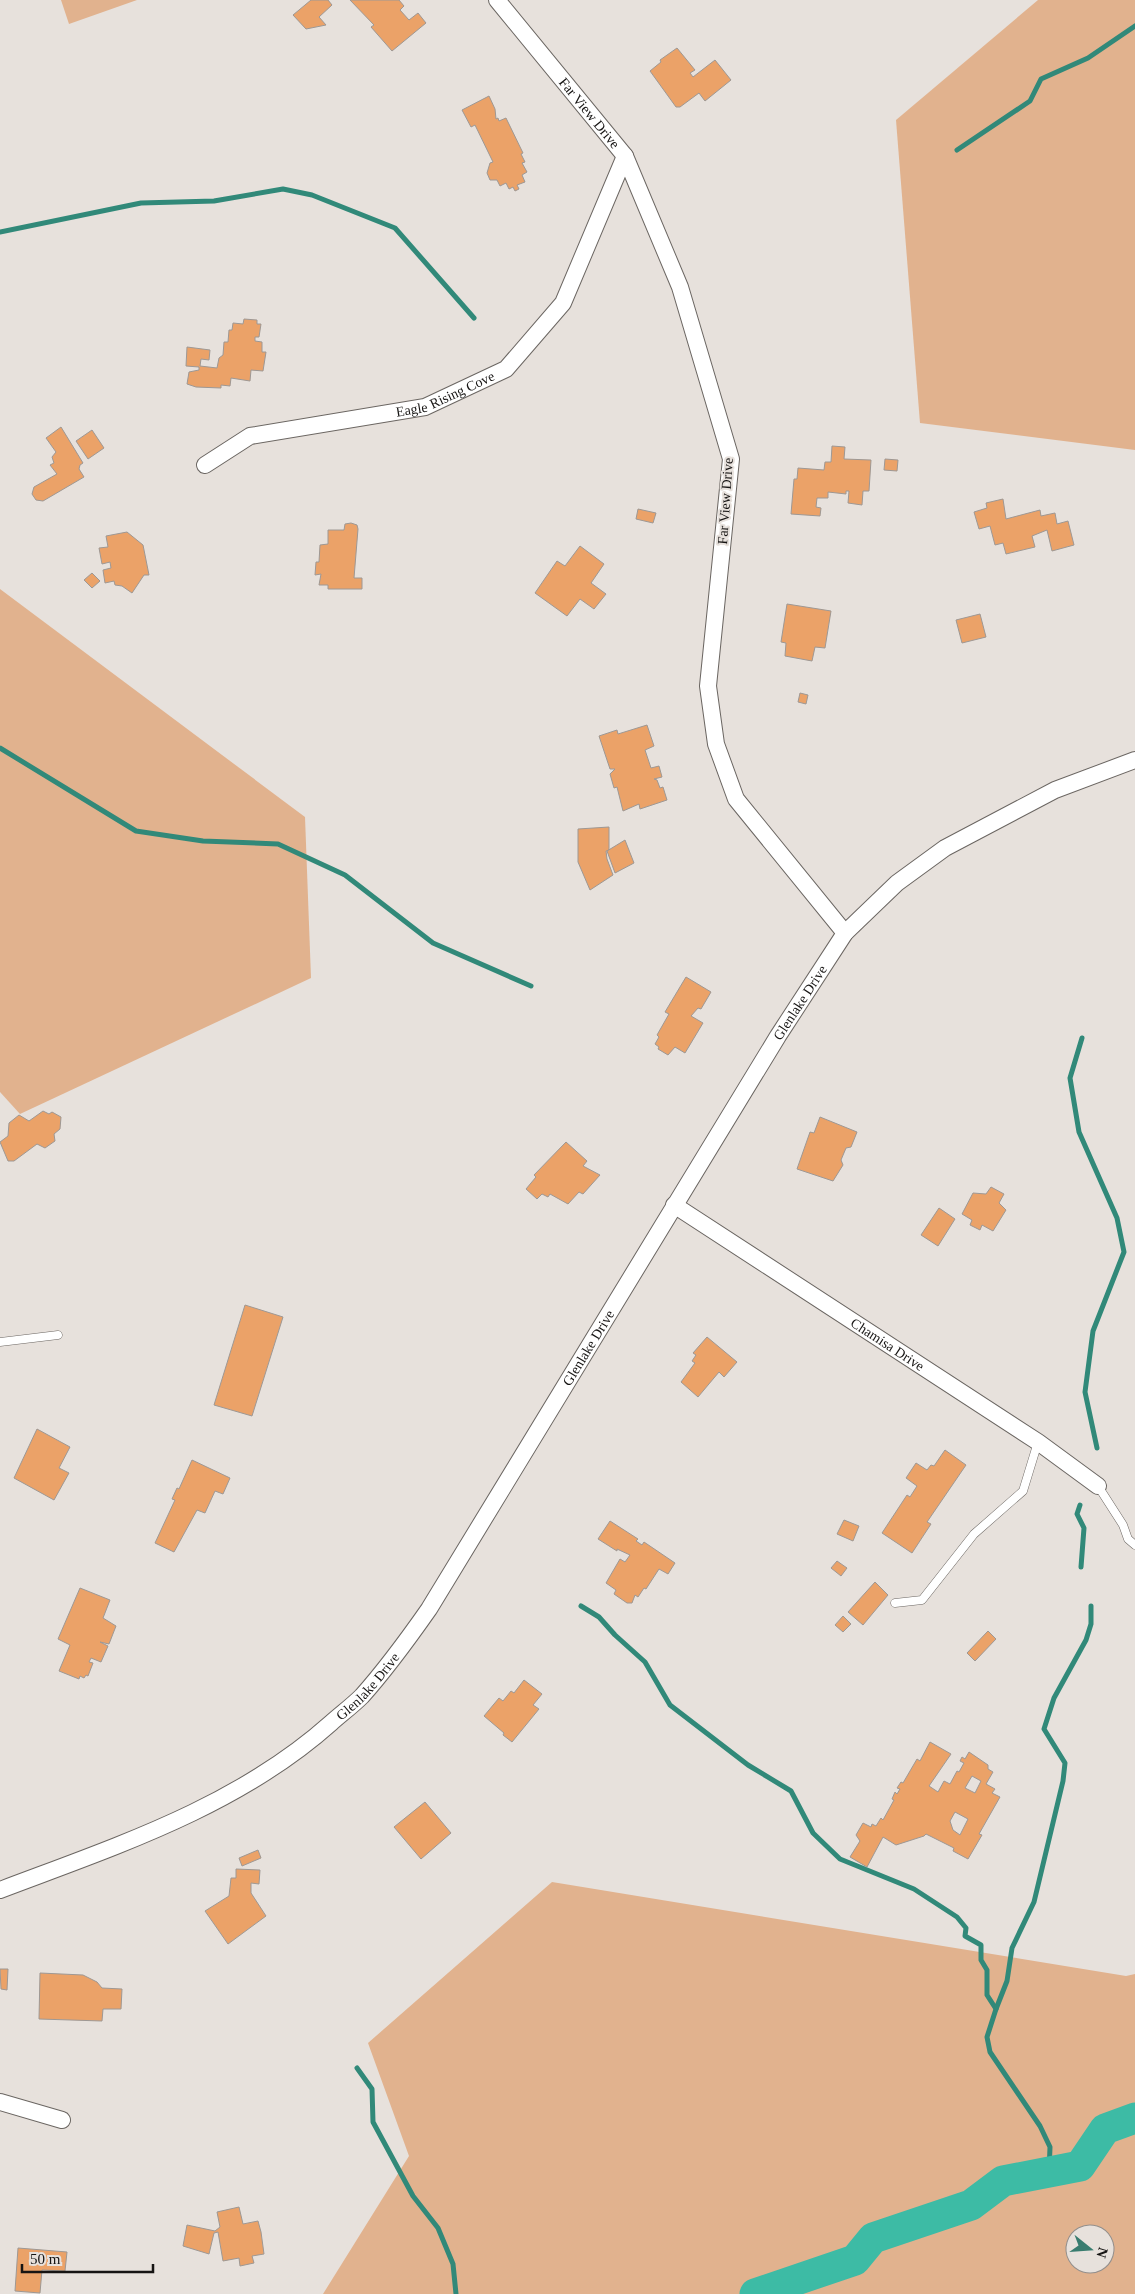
<svg xmlns="http://www.w3.org/2000/svg" width="1135" height="2294" viewBox="0 0 1135 2294" font-family="Georgia,serif">
<rect width="100%" height="100%" fill="#e7e1dc"/>
<g fill="#e1b28e" fill-rule="evenodd">
<polygon points="61,0 137,0 69,24"/>
<polygon points="1038,0 1135,0 1135,450 920,423 896,120"/>
<polygon points="0,589 305,817 311,978 20,1114 0,1092"/>
<path d="M 552,1882 L 1126,1976 L 1135,1974 L 1135,2294 L 323,2294 L 409,2156 L 368,2043 ZM 1075,2234 L 1105,2234 L 1105,2264 L 1075,2264 Z"/>
</g>
<g fill="none" stroke-linecap="round" stroke-linejoin="round">
<g stroke="#318979" stroke-width="5">
<polyline points="957,150 1030,101 1041,79 1088,58 1135,26"/>
<polyline points="0,232 141,203 214,201 283,189 312,195 395,228 474,318"/>
<polyline points="0,748 136,831 203,841 278,844 345,875 433,943 531,986"/>
<polyline points="1082,1038 1070,1078 1079,1132 1117,1218 1124,1252 1093,1331 1085,1392 1097,1448"/>
<polyline points="1080,1505 1077,1514 1084,1528 1081,1567"/>
<polyline points="581,1606 599,1617 615,1635 645,1662 670,1705 748,1765 791,1791 813,1833 840,1859 914,1889 957,1917 966,1928 965,1936 981,1945 981,1960 987,1970 987,1995 996,2009 987,2037 990,2052 1040,2126 1050,2147 1049,2173"/>
<polyline points="996,2009 1007,1981 1012,1948 1034,1902 1063,1781 1065,1763 1044,1729 1054,1698 1086,1640 1091,1624 1091,1606"/>
<polyline points="357,2068 372,2089 373,2122 413,2196 438,2228 453,2264 456,2294"/>
</g>
<polyline stroke="#3dbba5" stroke-width="31" points="755,2294 855,2260 873,2238 971,2205 1003,2181 1080,2166 1105,2129 1135,2118"/>
</g>
<g fill="#eba268" stroke="#9e9894" fill-rule="evenodd">
<polygon points="311,0 328,0 332,5 319,17 326,25 306,29 293,15"/>
<polygon points="350,0 399,0 404,6 400,10 409,20 418,13 426,23 392,51 371,27 374,25"/>
<polygon points="677,48 695,70 690,73 693,77 715,60 731,80 705,101 699,93 680,107 676,107 650,71 661,62 660,60"/>
<polygon points="489,96 495,109 496,119 498,118 499,121 506,118 523,153 521,154 525,162 522,163 527,172 522,175 525,182 517,185 519,189 515,191 513,187 509,189 506,183 500,186 497,180 490,180 487,173 490,163 493,162 475,125 471,127 462,110"/>
<polygon points="244,319 257,320 257,324 261,324 259,337 255,337 255,341 262,342 262,352 266,352 263,371 251,370 250,381 231,378 230,386 221,385 221,388 196,387 187,384 189,372 199,370 199,367 186,366 187,347 210,350 209,360 201,359 200,366 217,368 219,358 223,355 224,342 228,342 229,330 232,330 233,323 243,324"/>
<polygon points="61,427 83,463 80,465 79,469 84,477 43,501 36,500 32,494 34,487 57,474 50,465 54,463 52,457 56,452 46,438"/>
<polygon points="92,430 104,448 88,459 76,441"/>
<polygon points="832,446 845,447 844,459 871,460 869,491 863,491 862,505 848,503 849,491 846,491 846,494 828,492 828,498 817,498 816,507 821,508 820,516 791,514 794,479 797,479 798,468 824,470 825,462 831,462"/>
<polygon points="885,459 898,460 897,471 884,470"/>
<polygon points="1003,499 1006,519 1040,510 1041,516 1055,513 1057,524 1068,521 1074,545 1052,551 1047,530 1032,536 1035,547 1006,554 1003,543 995,545 990,526 979,529 974,512 987,508 986,503"/>
<polygon points="638,509 656,513 653,523 636,519"/>
<polygon points="351,523 357,525 358,529 354,578 362,578 362,589 328,589 328,585 319,585 321,574 315,575 316,562 319,562 320,545 328,544 328,530 344,530 345,524"/>
<polygon points="127,532 143,545 149,575 144,575 132,593 122,586 115,585 114,581 105,583 103,570 111,568 110,562 102,564 99,548 108,547 106,536"/>
<polygon points="580,546 604,564 591,583 606,594 594,609 580,599 567,616 535,593 557,561 565,566"/>
<polygon points="92,573 100,581 92,588 84,580"/>
<polygon points="787,604 831,611 825,648 815,647 812,661 785,656 786,643 781,642"/>
<polygon points="980,614 986,637 962,643 956,620"/>
<polygon points="800,693 808,695 806,704 798,702"/>
<polygon points="647,725 654,746 645,750 651,768 659,766 662,777 654,779 657,780 660,788 663,787 667,800 640,809 639,804 623,811 617,787 614,788 610,774 615,769 610,769 599,736 617,730 618,734"/>
<polygon points="609,827 609,850 606,851 607,859 613,875 590,890 578,862 578,829"/>
<polygon points="625,840 634,863 615,873 607,851"/>
<polygon points="686,977 711,992 701,1009 698,1008 691,1016 703,1023 685,1053 675,1047 668,1055 658,1049 659,1047 655,1044 659,1037 657,1035 669,1014 665,1012"/>
<polygon points="43,1111 49,1114 52,1112 61,1117 60,1129 54,1134 55,1141 45,1148 37,1144 14,1161 8,1161 0,1142 8,1136 9,1123 19,1115 29,1121"/>
<polygon points="820,1117 857,1132 851,1147 846,1148 841,1160 843,1165 833,1181 797,1169 810,1132 814,1133"/>
<polygon points="566,1142 587,1161 583,1166 600,1175 583,1194 579,1192 568,1204 550,1194 548,1197 542,1194 537,1199 526,1189 536,1177 534,1175"/>
<polygon points="991,1187 1004,1194 999,1203 1006,1210 993,1231 982,1225 980,1230 970,1225 972,1220 962,1214 973,1193 986,1194"/>
<polygon points="939,1208 955,1219 938,1246 921,1235"/>
<polygon points="245,1305 283,1317 252,1416 214,1405"/>
<polygon points="707,1337 737,1362 724,1377 719,1372 698,1397 681,1382 695,1363 692,1361 696,1355 693,1353"/>
<polygon points="37,1429 70,1447 59,1468 69,1473 54,1500 14,1478"/>
<polygon points="945,1450 966,1465 927,1522 931,1524 912,1553 882,1533 907,1495 910,1497 917,1486 906,1478 916,1463 927,1470 931,1465 934,1466"/>
<polygon points="192,1460 230,1478 223,1494 215,1491 205,1513 197,1510 174,1552 155,1543 175,1500 172,1499 177,1488 179,1489"/>
<polygon points="844,1520 859,1526 853,1541 837,1534"/>
<polygon points="610,1521 638,1539 636,1541 642,1545 644,1542 675,1563 668,1574 659,1569 646,1589 644,1588 638,1597 635,1595 632,1603 627,1603 614,1594 616,1590 606,1583 620,1559 625,1562 630,1555 617,1549 617,1551 598,1539"/>
<polygon points="837,1561 847,1568 841,1576 831,1568"/>
<polygon points="875,1582 888,1595 863,1625 848,1612"/>
<polygon points="80,1588 110,1600 103,1618 116,1626 109,1644 100,1642 108,1646 101,1662 91,1658 89,1662 93,1663 88,1676 86,1675 84,1678 80,1676 79,1679 59,1671 70,1645 58,1639"/>
<polygon points="843,1616 851,1624 843,1632 835,1625"/>
<polygon points="988,1631 996,1639 975,1661 967,1653"/>
<polygon points="524,1680 542,1694 533,1705 539,1709 512,1742 503,1735 504,1733 484,1716 499,1698 503,1701 511,1691 514,1693"/>
<path d="M 930,1742 L 951,1754 L 929,1786 L 938,1792 L 944,1781 L 950,1784 L 957,1771 L 959,1772 L 964,1763 L 960,1761 L 962,1757 L 965,1759 L 969,1752 L 988,1765 L 988,1769 L 993,1772 L 986,1784 L 995,1789 L 992,1793 L 1000,1797 L 979,1834 L 982,1835 L 968,1859 L 953,1851 L 954,1848 L 926,1834 L 924,1836 L 896,1845 L 883,1837 L 867,1867 L 850,1857 L 860,1841 L 856,1835 L 863,1823 L 871,1827 L 872,1824 L 876,1826 L 881,1818 L 883,1820 L 894,1800 L 892,1799 L 895,1792 L 897,1794 L 900,1789 L 897,1788 L 901,1782 L 903,1783 L 917,1759 L 920,1761 ZM 972,1776 L 981,1781 L 975,1793 L 965,1788 ZM 955,1812 L 968,1819 L 960,1835 L 953,1830 L 950,1821 Z"/>
<polygon points="425,1802 451,1833 421,1859 394,1827"/>
<polygon points="258,1850 261,1858 242,1866 239,1858"/>
<polygon points="236,1869 260,1870 259,1884 251,1883 251,1893 266,1916 228,1944 205,1911 229,1896 231,1878 236,1878"/>
<polygon points="0,1969 8,1969 7,1990 1,1989"/>
<polygon points="40,1973 83,1975 97,1982 102,1988 122,1989 121,2009 103,2009 102,2021 39,2019"/>
<polygon points="239,2207 243,2224 258,2221 261,2232 264,2254 252,2256 254,2263 240,2266 239,2258 223,2261 218,2232 214,2233 209,2254 183,2246 187,2225 215,2231 220,2227 217,2212"/>
<polygon points="18,2248 67,2252 65,2271 42,2270 40,2293 15,2291"/>
</g>
<g fill="none" stroke-linecap="round" stroke-linejoin="round">
<defs>
<g id="service">
<polyline points="0,1342 58,1335"/>
<polyline points="1098,1486 1123,1525 1128,1539 1135,1545"/>
<polyline points="895,1603 922,1600 974,1534 1023,1491 1038,1442"/>
</g>
<g id="minor">
<path id="s1" d="M 497,0 L 625,156 L 680,287 L 731,459 L 708,686 L 716,744 L 736,799 L 845,933"/>
<path id="s2" d="M 205,465 L 250,436 L 425,407 L 506,369 L 563,303 L 625,156"/>
<path id="s3" d="M 674,1205 L 1038,1442 L 1098,1486"/>
<path id="s4" d="M 0,1890 C 116,1846 237,1807 331,1723 C 341,1714 352,1706 362,1696 C 387,1668 408,1639 429,1609 L 778,1036 L 845,933 L 897,883 L 945,848 L 1055,790 L 1135,760"/>
<polyline points="0,2102 62,2120"/>
</g>
</defs>
<use href="#service" stroke="#6b6662" stroke-width="9"/>
<use href="#minor" stroke="#6b6662" stroke-width="18"/>
<use href="#service" stroke="#fff" stroke-width="8"/>
<use href="#minor" stroke="#fff" stroke-width="16"/>
</g>
<g text-anchor="middle" stroke-width="4" stroke-linejoin="round" paint-order="stroke">
<g font-size="14" fill="#161413" stroke="#e7e1dc">
<text dy="5" stroke="none"><textPath href="#s1" startOffset="146">Far View Drive</textPath></text>
<text dy="5" stroke="none"><textPath href="#s2" startOffset="254">Eagle Rising Cove</textPath></text>
<text transform="translate(725 501) rotate(-86)" y="5">Far View Drive</text>
<text dy="5" stroke="none"><textPath href="#s4" startOffset="1235">Glenlake Drive</textPath></text>
<text dy="5" stroke="none"><textPath href="#s3" startOffset="255">Chamisa Drive</textPath></text>
<text dy="5" stroke="none"><textPath href="#s4" startOffset="830">Glenlake Drive</textPath></text>
<text dy="5" stroke="none"><textPath href="#s4" startOffset="425">Glenlake Drive</textPath></text>
</g>
</g>
<g transform="translate(1090 2249) rotate(107)"><circle r="24" fill="#e7e1dc" stroke="#938f8c"/>
<path d="M0-4L9 19L0 12L-9 19Z" fill="#397c6f"/>
<text y="-8" font-size="14" font-weight="bold" text-anchor="middle" fill="#161413">N</text>
</g>
<path d="M22 2264v8h131v-8" fill="none" stroke="#161413" stroke-width="2.5"/>
<text x="30" y="2264" font-size="15" fill="#161413" stroke="#e7e1dc" stroke-width="4" paint-order="stroke">50 m</text>
</svg>
